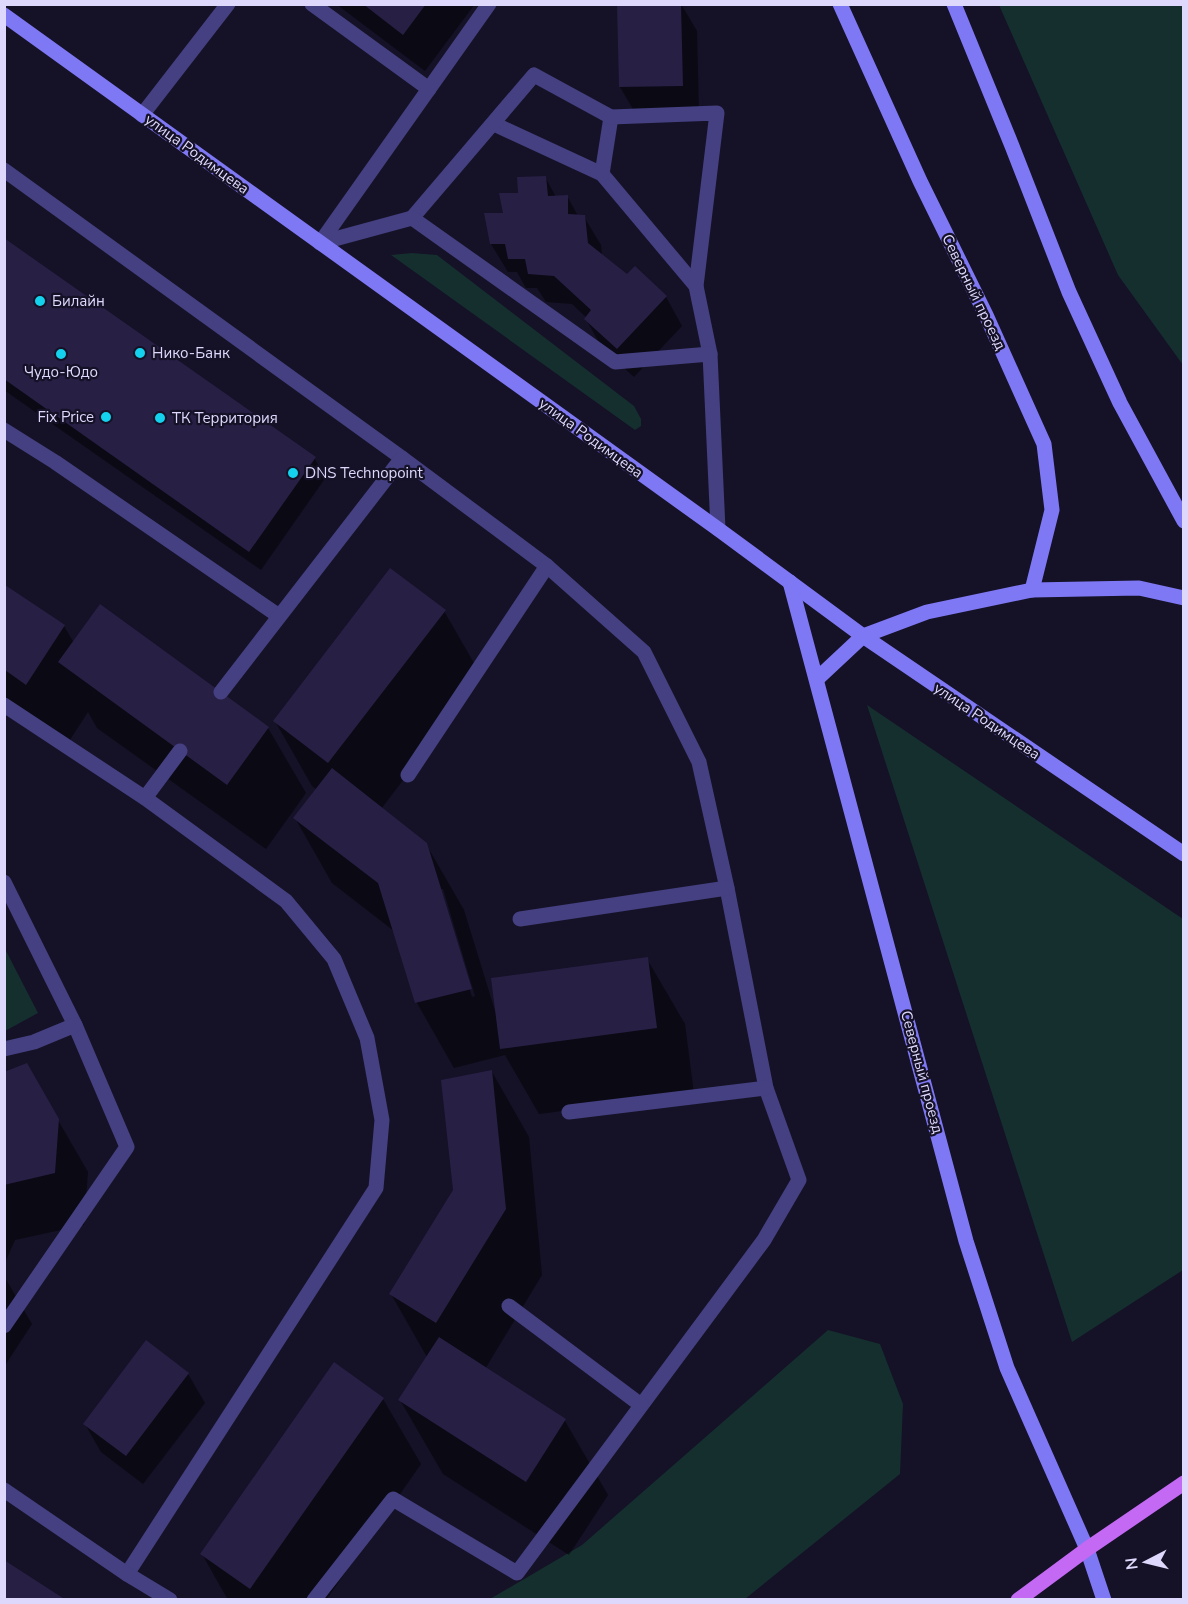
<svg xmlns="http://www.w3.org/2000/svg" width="1188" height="1604" viewBox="0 0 1188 1604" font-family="'Nunito Sans',sans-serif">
<rect width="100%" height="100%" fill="#151126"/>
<g fill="#152f2f">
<polygon points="999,5 1183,5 1183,365 1118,275"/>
<polygon points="412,253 437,255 634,406 641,419 641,426 635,430 391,255"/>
<polygon points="867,705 1183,919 1183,1270 1072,1342"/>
<polygon points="4,947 38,1013 5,1031 4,1031"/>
<polygon points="828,1330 880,1344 903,1404 900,1474 745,1599 490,1599 582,1545"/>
</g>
<g fill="#0007" fill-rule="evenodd">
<polygon points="336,4 475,4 425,71"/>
<polygon points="618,4 681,4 697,31 699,114 637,116 620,87"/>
<polygon points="545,177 556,197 567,196 578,216 584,217 601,245 602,256 627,277 666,297 682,326 634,377 602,348 586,319 587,318 572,304 546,302 537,288 526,288 517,272 508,272 491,244 505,214 520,195"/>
<polygon points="4,240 314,458 326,477 261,570 4,390"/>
<polygon points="4,587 64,626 74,643 268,728 306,793 266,849 97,728 88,712 64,749 4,710"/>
<path d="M 444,611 L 482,677 L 381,809 L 426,844 L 464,910 L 495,1011 L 647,959 L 685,1024 L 694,1094 L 539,1114 L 505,1055 L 454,1068 L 417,1003 L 394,931 L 332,883 L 295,818 L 317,790 L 312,786 L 275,721 ZM 439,889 L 443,889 L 475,996 L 472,997 Z"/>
<polygon points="26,1065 88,1172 84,1225 15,1240 4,1265 4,1074"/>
<polygon points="492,1072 529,1137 542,1275 485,1369 565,1421 608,1495 569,1555 443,1474 400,1400 427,1357 391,1294 454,1191"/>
<polygon points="4,1276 32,1324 4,1367"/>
<polygon points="188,1374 205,1403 143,1484 101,1452 85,1424"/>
<polygon points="383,1399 421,1464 326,1600 228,1600 202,1554"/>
</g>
<g fill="#281f45">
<polygon points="363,4 426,4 403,35"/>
<polygon points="617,4 681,4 683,86 619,87"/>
<polygon points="546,176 548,196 568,195 568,214 585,215 588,243 627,274 635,266 667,296 617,349 584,319 591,310 554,276 528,274 525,259 508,259 505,244 490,244 484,213 503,213 499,193 518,193 517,177"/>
<polygon points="4,238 316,457 249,552 4,379"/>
<polygon points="390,568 446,610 328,763 273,721"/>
<polygon points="5,585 65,625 26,685 5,670"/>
<polygon points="100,604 269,727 227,785 58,662"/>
<polygon points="332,768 427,843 472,989 415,1003 378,883 293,818"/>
<polygon points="648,957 657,1028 500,1049 491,978"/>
<polygon points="27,1063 59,1119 55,1173 4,1185 4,1072"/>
<polygon points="492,1070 506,1209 436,1323 389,1294 453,1190 441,1080"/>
<polygon points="439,1337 566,1419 526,1482 398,1400"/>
<polygon points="146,1340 189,1373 126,1456 83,1424"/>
<polygon points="334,1362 384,1398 250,1589 200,1554"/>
<polygon points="4,1560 66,1600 4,1600"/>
</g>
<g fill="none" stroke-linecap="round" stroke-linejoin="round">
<g stroke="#444081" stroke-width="15">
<polyline points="312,4 429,89"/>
<polyline points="142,115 228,4"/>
<polyline points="494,124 602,174 696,286"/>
<polyline points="4,170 402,458 547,566 644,652 699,762 727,888 766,1088 799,1180 764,1240 517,1573 393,1499 314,1600"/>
<polyline points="602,174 611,117"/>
<polyline points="412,218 534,75 611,117 717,113 696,286 710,354"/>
<polyline points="320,243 412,218 615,362 710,354 718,529"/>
<polyline points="320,243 489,4"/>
<polyline points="4,430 55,462 279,616"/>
<polyline points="221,692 402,458"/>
<polyline points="4,705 145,798 286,901 334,959 367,1038 382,1120 376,1188 127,1574"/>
<polyline points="408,775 547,566"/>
<polyline points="145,798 180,751"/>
<polyline points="4,882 75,1025 127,1147 4,1326"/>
<polyline points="520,919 727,888"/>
<polyline points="4,1049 34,1042 75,1025"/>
<polyline points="569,1112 766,1088"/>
<polyline points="509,1306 641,1405"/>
</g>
<polyline stroke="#444081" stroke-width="15" points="4,1490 127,1574 170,1600"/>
<g stroke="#7e78f5" stroke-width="15">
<polyline points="840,4 920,181 986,315 1044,444 1052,510 1032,590"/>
<polyline points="954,4 1012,146 1069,292 1120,403 1184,521"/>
<polyline points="4,15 718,529 863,636 1184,854"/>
<polyline points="790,582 966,1241 1007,1368 1087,1549 1104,1600"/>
<polyline points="817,679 863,636 927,612 1032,590 1139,588 1184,598"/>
</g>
<polyline stroke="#c369f3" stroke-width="15" points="1018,1600 1087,1549 1184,1483"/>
</g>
<g fill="#14d2ed" stroke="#151126" stroke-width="2">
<circle cx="40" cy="301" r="6"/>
<circle cx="140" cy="353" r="6"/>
<circle cx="61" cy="354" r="6"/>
<circle cx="106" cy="417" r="6"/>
<circle cx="160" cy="418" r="6"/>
<circle cx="293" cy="473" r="6"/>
</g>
<g text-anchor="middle" stroke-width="4.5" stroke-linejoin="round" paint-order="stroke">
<g font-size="15" fill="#ded9fc" stroke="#151126">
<text transform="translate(197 154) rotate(36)" y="5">улица Родимцева</text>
<text transform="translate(974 292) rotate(64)" y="5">Северный проезд</text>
<text transform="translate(591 438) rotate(36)" y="5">улица Родимцева</text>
<text transform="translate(987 721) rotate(34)" y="5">улица Родимцева</text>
<text transform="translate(922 1072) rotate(75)" y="5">Северный проезд</text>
</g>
<g font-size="15" fill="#ded9fc" stroke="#151126" text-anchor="start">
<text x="52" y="306">Билайн</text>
<text x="152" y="358">Нико-Банк</text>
<text x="61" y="377" text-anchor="middle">Чудо-Юдо</text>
<text x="94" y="422" text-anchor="end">Fix Price</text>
<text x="172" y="423">ТК Территория</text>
<text x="305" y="478">DNS Technopoint</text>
</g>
</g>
<rect width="1188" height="1604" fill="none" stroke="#ded9fc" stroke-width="12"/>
<g transform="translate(1146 1562) rotate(263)" stroke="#151126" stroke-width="4.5" paint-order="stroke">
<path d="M0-4.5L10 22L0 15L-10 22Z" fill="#ded9fc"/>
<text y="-9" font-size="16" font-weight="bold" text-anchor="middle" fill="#ded9fc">N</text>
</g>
</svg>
